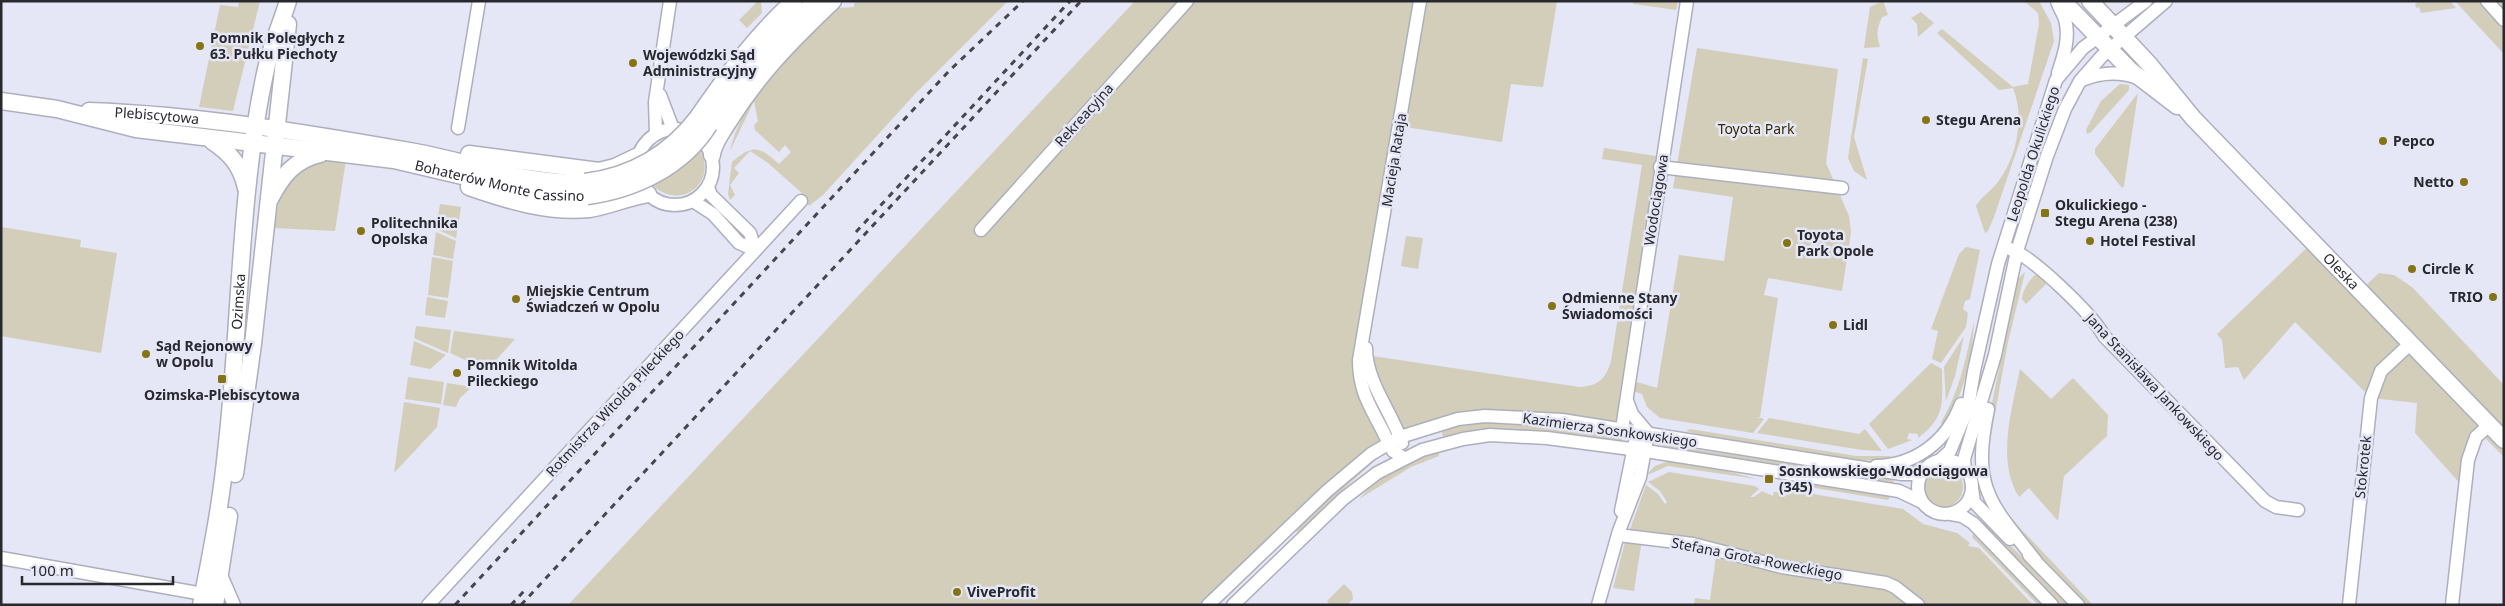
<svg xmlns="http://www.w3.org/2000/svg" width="2505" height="606" viewBox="0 0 2505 606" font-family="'Noto Sans',sans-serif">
<rect width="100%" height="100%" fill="#e5e6f6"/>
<g fill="#d2ceb9">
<polygon points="239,1 260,1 233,111 199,107 220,5 238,7"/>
<polygon points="758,1 761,1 762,13 747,28 739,20"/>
<path d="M 857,1 L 1008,1 L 915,94 L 823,195 L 809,206 L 802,193 L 768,163 L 750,151 L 734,168 L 739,173 L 730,185 L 735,195 L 730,200 L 728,194 L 732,162 C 753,144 759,146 779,164 L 791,152 L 785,145 L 779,152 L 755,130 L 754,125 L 758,121 L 754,101 L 730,151 C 743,92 798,47 839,8 L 854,7 L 854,3 Z"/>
<polygon points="1135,1 1557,1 1543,87 1511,84 1502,142 1399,126 1359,360 1389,444 1208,605 568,605"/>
<polygon points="1632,1 1678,1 1676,10 1634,4"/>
<path d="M 1883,1 L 1888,15 L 1882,17 C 1877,28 1876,35 1880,47 L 1864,48 L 1870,7 Z"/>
<path d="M 2024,1 L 2039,1 L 2051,23 L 2054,41 L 1994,217 L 1988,231 L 1985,233 L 1976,206 C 1981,197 1991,191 1997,183 C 2017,158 2025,117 2013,88 L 1999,90 L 1937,33 L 1942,29 L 2013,87 L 2028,84 L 2039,24 L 2038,13 Z"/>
<polygon points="2418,1 2450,1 2456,8 2421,13 2419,7 2416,8 2415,4"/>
<polygon points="2455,1 2504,1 2504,54"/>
<polygon points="1921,12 1934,23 1918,37 1917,24 1911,18"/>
<polygon points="1697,48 1838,69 1826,163 1849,216 1851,232 1842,291 1768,278 1764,295 1778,298 1760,417 1757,417 1764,419 1753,433 1660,418 1647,407 1642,394 1633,391 1637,382 1657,388 1679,255 1724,261 1733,197 1673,188"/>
<polygon points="1863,58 1868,59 1854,137 1867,180 1854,171 1848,158"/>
<polygon points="2120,84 2129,85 2129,90 2091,132 2087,134 2086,130 2101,101"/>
<polygon points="2138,93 2124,186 2122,188 2095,154 2095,149"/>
<path d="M 673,137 L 700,150 C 719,184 677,213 651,183 L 651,150 L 657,144 Z"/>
<path d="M 1604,148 L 1662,157 L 1622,429 L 1485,416 L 1400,437 L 1366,355 L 1580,387 C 1598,386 1606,379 1611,361 L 1642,165 L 1602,159 Z"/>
<polygon points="323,159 346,160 335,231 273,228 280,197 293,172"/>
<polygon points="440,204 461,207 456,238 436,229"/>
<polygon points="1,227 81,240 80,247 117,253 101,353 1,336"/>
<polygon points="436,232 456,241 453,259 433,255"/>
<polygon points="1406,236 1423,238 1418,269 1401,266"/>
<polygon points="2313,242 2360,291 2379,273 2394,275 2412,287 2504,385 2504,457 2480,433 2464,488 2415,433 2417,403 2371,398 2295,322 2244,380 2238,367 2225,368 2222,340 2217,334"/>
<polygon points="1966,247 1980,250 1970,299 1965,301 1963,309 1968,313 1966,327 1941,363 1932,359 1938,331 1931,329 1959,254"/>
<polygon points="432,257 453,261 448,298 428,295"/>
<polygon points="2025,272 2008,342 1990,441 1984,443 2017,280"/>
<path d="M 2037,274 L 2046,280 L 2046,284 L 2026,304 L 2022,299 C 2022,292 2030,277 2037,274 Z"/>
<polygon points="427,297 448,301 445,318 425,315"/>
<path d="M 1974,322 C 1972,362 1964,393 1943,427 L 1941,422 C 1960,391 1966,357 1974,322 Z"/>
<polygon points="416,326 451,330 448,353 414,338"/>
<polygon points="454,331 515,339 487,370 450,353"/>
<polygon points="1964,336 1955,376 1946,401 1944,367"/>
<polygon points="414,341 446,355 430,369 410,365"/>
<path d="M 1931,363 L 1942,369 C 1942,401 1947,416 1918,438 L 1918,434 L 1909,433 L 1907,439 L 1912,440 L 1888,449 L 1869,424 Z"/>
<path d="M 2020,369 L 2051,399 L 2073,378 L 2108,415 L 2107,436 L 2064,476 L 2058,521 L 2029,488 L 2019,497 C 1996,460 2012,409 2020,369 Z"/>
<polygon points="408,377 444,382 441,404 405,399"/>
<polygon points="447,383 472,387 460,398 456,407 443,405"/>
<polygon points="404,402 440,408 437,427 394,473"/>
<polygon points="1769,418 1859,434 1865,429 1882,451 1862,450 1757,433"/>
<polygon points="1493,421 1558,427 1622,436 1622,442 1499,429 1484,429 1443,438 1441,428"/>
<polygon points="1690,429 1856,456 1890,456 1892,459 1860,461 1829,456 1711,438 1686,431"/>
<polygon points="1663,445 1894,477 1893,483 1663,448"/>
<polygon points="1438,450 1439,456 1411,467 1359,499 1378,479 1403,464"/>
<polygon points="1380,456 1330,501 1298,533 1295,529 1351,476"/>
<polygon points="1669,461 1719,469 1757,479 1668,466 1645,476 1655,466"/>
<circle cx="1943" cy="487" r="20"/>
<polygon points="1669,472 1755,486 1759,489 1750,497 1754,497 1762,491 1773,496 1774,492 1801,492 1903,509 1923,524 1957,533 1970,543 1968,546 1979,548 2033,605 1694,605 1695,598 1710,600 1717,549 1642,539 1634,591 1613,588 1624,546 1646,485 1658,494 1665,504 1667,502 1660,491 1648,482"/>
<polygon points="1785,483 1815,484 1891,495 1888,500"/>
<polygon points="2003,508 2021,529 2093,605 2085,605 2020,537"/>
<polygon points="1984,519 2070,605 2060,605 1980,524"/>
<polygon points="1975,530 2045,605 2038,605 1972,537"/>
<polygon points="1344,584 1352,592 1353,599 1347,605 1330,605 1327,601"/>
</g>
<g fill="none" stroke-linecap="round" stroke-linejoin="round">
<defs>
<g id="minor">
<path d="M 2057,1 C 2059,8 2063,13 2065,19 C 2070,38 2064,55 2058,73"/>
<polyline points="2487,1 2504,20"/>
<path d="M 2082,80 C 2101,72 2119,71 2138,78"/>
<polyline points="660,95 673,129"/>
<polyline points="458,128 479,1"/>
<circle cx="675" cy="167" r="38"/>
<polyline points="656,134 655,102 670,1"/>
<polyline points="1660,167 1842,188"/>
<polyline points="708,187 711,195 750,233 755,250"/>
<polyline points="693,201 713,214 739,243 755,250"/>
<polyline points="981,230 1187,1"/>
<path d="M 2010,249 C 2033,257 2092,314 2104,336 L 2265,501 L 2276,507 L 2298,510"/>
<path d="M 1366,348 C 1366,382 1392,412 1402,443"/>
<polyline points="1627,401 1632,414 1648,433"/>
<path d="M 1988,409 C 1972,487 1988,501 2035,560"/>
<polyline points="1622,429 1687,1"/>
<path d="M 1404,458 L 1393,451 L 1389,444 C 1375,412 1359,397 1359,360 L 1420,1"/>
<circle cx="1945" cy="487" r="27"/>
<polyline points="1940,460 1950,451 1968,408 1974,371 1998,264 2056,80 2083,48 2146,1"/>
<path d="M 1876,466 C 1916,465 1947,441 1961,404"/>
<polyline points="1965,469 1964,459 1995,355 2017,251 2047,156 2065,109 2080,81 2102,56 2166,1"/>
<polyline points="1972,488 1974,502 2010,539"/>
<polyline points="1621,511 1635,442"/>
<polyline points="1951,514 1962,516 1973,523 2052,605"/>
<polyline points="1618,535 1693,544 1782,567 1886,583 1895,587 1918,605"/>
<polyline points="2029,555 2078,605"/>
<polyline points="1,558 203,594"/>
<polyline points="221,575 234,605"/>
<polyline points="428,605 801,201"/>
<polyline points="1208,605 1327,491 1371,454 1400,437 1458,419 1485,416 1562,420 1902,474 1912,474 1925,469"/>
<polyline points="1233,605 1343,499 1377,473 1422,450 1463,439 1490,435 1547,438 1646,451 1899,491 1922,502"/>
<polyline points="1598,605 1619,531 1640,477 1648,433"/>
<polyline points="2349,605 2371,398 2381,371 2411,343"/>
<polyline points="2452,605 2468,460 2476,437 2489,425"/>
</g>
<g id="major">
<polyline points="2063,1 2130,70 2177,106"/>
<path id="s1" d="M 2090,1 L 2149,64 L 2193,118 L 2504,440"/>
<path id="s2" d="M 1,101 L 57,109 L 136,129 L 394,160 L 543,195 L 587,196"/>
<path id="s3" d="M 89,111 C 199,115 307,133 415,152 C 471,162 528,186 585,182"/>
<path d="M 698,117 C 727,75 756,35 794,1"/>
<polyline points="709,125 764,50 816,1"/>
<path d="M 212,141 C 230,153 241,165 246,188"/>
<polyline points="469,154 599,171 615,167 638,156"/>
<path d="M 712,155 C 713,144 721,134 727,124 C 758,74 791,41 833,1"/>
<path d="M 469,187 C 506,200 548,213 589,209 C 609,206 628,197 648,194"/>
<path d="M 270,199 C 282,176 294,160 320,154"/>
<polyline points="235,474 253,344 288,24"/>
<path id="s4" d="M 201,605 C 211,554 221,504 226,452 C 241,325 238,195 266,69 C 271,46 281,24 288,1"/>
<polyline points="215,605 229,516"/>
</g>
</defs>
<use href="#minor" stroke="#adafbd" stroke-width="15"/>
<use href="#major" stroke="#adafbd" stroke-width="19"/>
<use href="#minor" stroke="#fff" stroke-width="12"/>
<use href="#major" stroke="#fff" stroke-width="16"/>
<g stroke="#46474e" stroke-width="3" stroke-dasharray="6 6" stroke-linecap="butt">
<polyline points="856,232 1070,1"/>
<polyline points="455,605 949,71 1023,1"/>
<polyline points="511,605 525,590"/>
<polyline points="521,605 1081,1"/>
</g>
<defs>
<g id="major-bridge">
<path d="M 585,182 C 632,176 670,154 698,117"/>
<path d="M 587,196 C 634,190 683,167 709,125"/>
</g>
</defs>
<use href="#major-bridge" stroke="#adafbd" stroke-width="19" stroke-linecap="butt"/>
<use href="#major-bridge" stroke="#fff" stroke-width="16"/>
</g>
<g fill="#847415" stroke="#e5e6f6" stroke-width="2">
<circle cx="200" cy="46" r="5"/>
<circle cx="633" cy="63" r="5"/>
<circle cx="1926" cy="120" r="5"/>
<circle cx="2383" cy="141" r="5"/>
<circle cx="2464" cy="182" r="5"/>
<rect x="2040" y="208" width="10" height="10" rx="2.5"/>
<circle cx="361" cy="231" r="5"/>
<circle cx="2090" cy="241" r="5"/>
<circle cx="1787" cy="243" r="5"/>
<circle cx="2412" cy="269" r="5"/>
<circle cx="2493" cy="297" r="5"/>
<circle cx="516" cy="299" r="5"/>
<circle cx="1552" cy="306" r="5"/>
<circle cx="1833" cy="325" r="5"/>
<circle cx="146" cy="354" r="5"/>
<circle cx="457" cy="373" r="5"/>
<rect x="217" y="374" width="10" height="10" rx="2.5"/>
<rect x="1764" y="474" width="10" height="10" rx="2.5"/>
<circle cx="957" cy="592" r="5"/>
</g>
<g text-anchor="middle" stroke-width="5" stroke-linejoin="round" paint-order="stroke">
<g font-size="14" font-weight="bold" fill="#28292e" stroke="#e5e6f6" text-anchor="start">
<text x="210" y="43">Pomnik Poległych z<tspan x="210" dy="16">63. Pułku Piechoty</tspan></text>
<text x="643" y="60">Wojewódzki Sąd<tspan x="643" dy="16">Administracyjny</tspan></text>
<text x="1936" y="125">Stegu Arena</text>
<text x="2393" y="146">Pepco</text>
<text x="2454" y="187" text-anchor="end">Netto</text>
<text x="2055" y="210">Okulickiego -<tspan x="2055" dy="16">Stegu Arena (238)</tspan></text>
<text x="371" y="228">Politechnika<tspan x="371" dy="16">Opolska</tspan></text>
<text x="1797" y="240">Toyota<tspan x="1797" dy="16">Park Opole</tspan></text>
<text x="2100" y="246">Hotel Festival</text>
<text x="2422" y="274">Circle K</text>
<text x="526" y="296">Miejskie Centrum<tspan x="526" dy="16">Świadczeń w Opolu</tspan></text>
<text x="2483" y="302" text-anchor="end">TRIO</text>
<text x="1562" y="303">Odmienne Stany<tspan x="1562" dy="16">Świadomości</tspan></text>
<text x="1843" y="330">Lidl</text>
<text x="156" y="351">Sąd Rejonowy<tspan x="156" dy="16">w Opolu</tspan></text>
<text x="467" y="370">Pomnik Witolda<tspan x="467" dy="16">Pileckiego</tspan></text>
<text x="222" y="400" text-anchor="middle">Ozimska-Plebiscytowa</text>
<text x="1779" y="476">Sosnkowskiego-Wodociągowa<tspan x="1779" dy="16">(345)</tspan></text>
<text x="967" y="597">ViveProfit</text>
</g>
<g font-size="14" fill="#28292e" stroke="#e5e6f6">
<text dy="5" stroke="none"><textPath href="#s3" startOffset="68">Plebiscytowa</textPath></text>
<text transform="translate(1084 115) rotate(-48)" y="5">Rekreacyjna</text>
<text transform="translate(2033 154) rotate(-72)" y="5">Leopolda Okulickiego</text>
<text transform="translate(1394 160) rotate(-81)" y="5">Macieja Rataja</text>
<text dy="5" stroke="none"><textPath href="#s2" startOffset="506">Bohaterów Monte Cassino</textPath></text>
<text transform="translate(1656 200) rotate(-81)" y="5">Wodociągowa</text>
<text dy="5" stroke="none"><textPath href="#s1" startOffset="369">Oleska</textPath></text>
<text dy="5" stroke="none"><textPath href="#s4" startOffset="306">Ozimska</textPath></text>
<text transform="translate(2155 387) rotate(47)" y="5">Jana Stanisława Jankowskiego</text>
<text transform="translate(615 403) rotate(-47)" y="5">Rotmistrza Witolda Pileckiego</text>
<text transform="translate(1610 430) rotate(8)" y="5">Kazimierza Sosnkowskiego</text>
<text transform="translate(2363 467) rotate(-84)" y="5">Stokrotek</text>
<text transform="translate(1757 559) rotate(11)" y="5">Stefana Grota-Roweckiego</text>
</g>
<g font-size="14" fill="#352d01" stroke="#e5e6f6">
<text x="1756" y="134">Toyota Park</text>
</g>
</g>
<rect width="2505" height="606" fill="none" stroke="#28292e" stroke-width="5"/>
<path d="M22 576v8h151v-8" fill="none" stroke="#28292e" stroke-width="2.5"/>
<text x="30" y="576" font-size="15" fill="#28292e" stroke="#e5e6f6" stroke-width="4" paint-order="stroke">100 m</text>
</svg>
